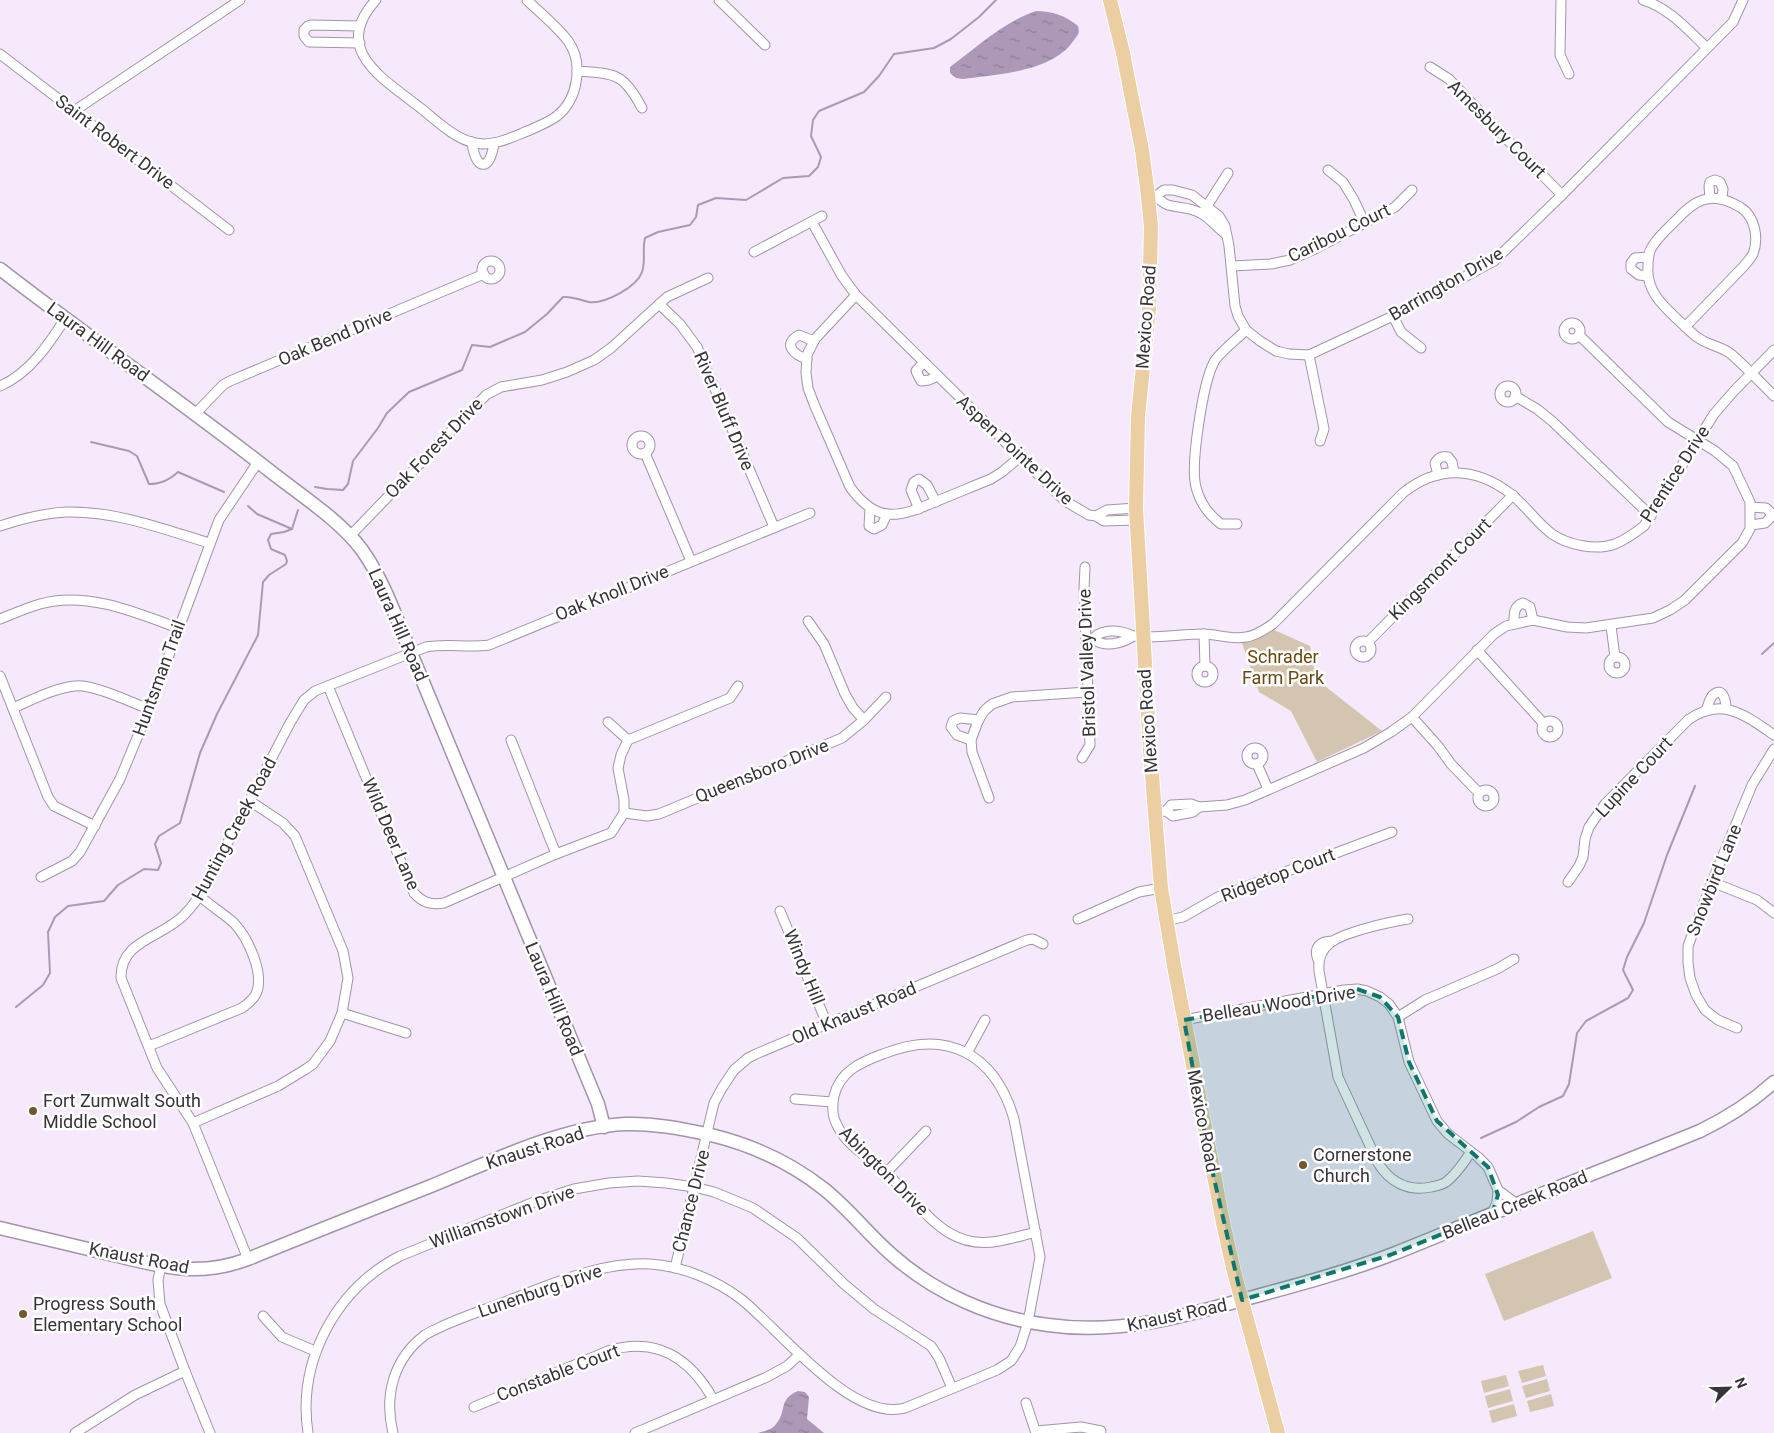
<svg xmlns="http://www.w3.org/2000/svg" width="1774" height="1433" viewBox="0 0 1774 1433" font-family="Roboto,sans-serif">
<defs>
<pattern id="water-ripples" width="26" height="14" patternUnits="userSpaceOnUse" patternTransform="scale(1.25)"><rect width="26" height="14" fill="#ad98b8"/><path d="M2 4q2-2 4 0t4 0M15 11q2-2 4 0t4 0" fill="none" stroke="#8e7d97"/></pattern>
</defs>
<rect width="100%" height="100%" fill="#f6e9fc"/>
<g fill="#d4c5b0">
<polygon points="1272,629 1310,646 1316,679 1382,731 1317,762 1291,711 1259,692 1242,643"/>
<polygon points="1593,1231 1612,1278 1504,1321 1485,1274"/>
<polygon points="1543,1365 1546,1376 1522,1383 1518,1371"/>
<polygon points="1506,1375 1509,1386 1484,1393 1481,1381"/>
<polygon points="1547,1379 1550,1391 1526,1398 1522,1386"/>
<polygon points="1510,1389 1513,1401 1488,1408 1485,1396"/>
<polygon points="1551,1394 1554,1406 1530,1412 1527,1401"/>
<polygon points="1514,1404 1517,1416 1492,1423 1489,1411"/>
</g>
<g fill="url(#water-ripples)">
<path d="M 1036,11 C 1052,11 1066,16 1078,26 C 1080,33 1078,35 1074,40 C 1053,72 998,74 963,79 L 956,78 L 950,73 L 950,67 C 977,47 1004,22 1036,11 Z"/>
<path d="M 798,1391 L 805,1392 L 809,1397 L 807,1419 L 824,1433 L 758,1433 C 764,1431 772,1430 776,1424 C 787,1412 778,1399 798,1391 Z"/>
</g>
<g fill="none" stroke-linecap="round" stroke-linejoin="round">
<g stroke="#ad98b8" stroke-width="2">
<path d="M 91,442 L 129,451 L 137,456 L 149,484 C 161,484 169,480 178,472 L 224,492"/>
<path d="M 315,487 L 327,489 L 343,490 L 348,484 L 353,461 L 378,428 L 387,413 L 409,392 L 462,370 L 472,345 L 490,347 L 525,332 L 547,314 L 563,297 C 573,296 579,300 589,302 C 605,304 637,287 642,272 C 646,261 642,250 645,238 L 658,232 L 690,225 L 696,217 L 698,205 L 716,198 L 746,200 L 783,178 L 809,176 L 818,167 L 821,157 L 811,136 L 813,120 L 819,111 L 864,92 L 879,76 L 894,54 L 934,48 L 951,39 L 979,17 L 996,0"/>
<polyline points="248,506 257,514 292,529"/>
<polyline points="1762,654 1774,643"/>
<polyline points="16,1007 43,985 50,973 48,932 55,917 68,906 104,901 118,885 144,869 158,870 161,863 155,844 159,836 180,823 200,753 217,714 258,635 263,582 269,575 286,564 287,561 285,555 271,549 268,540 271,534 284,532 292,529 298,510"/>
<polyline points="1481,1138 1516,1122 1539,1107 1563,1096 1569,1084 1577,1033 1586,1021 1628,998 1633,990 1623,970 1627,957 1644,923 1667,855 1695,786"/>
</g>
<defs>
<g id="street">
<path d="M 376,0 C 331,49 382,78 418,106 C 435,119 454,139 475,143 C 494,147 512,137 530,130 C 539,126 549,122 557,116 C 578,99 584,63 568,41 C 557,26 540,13 527,0"/>
<polyline points="719,0 765,45"/>
<polyline points="1561,0 1560,55 1569,74"/>
<path d="M 1643,0 C 1669,8 1687,29 1706,47"/>
<polyline points="360,43 309,42 304,36 304,30 308,26 311,25 360,26"/>
<polyline points="0,54 229,230"/>
<polyline points="1430,67 1449,79 1482,114 1562,195"/>
<path d="M 577,71 C 615,74 623,72 642,108"/>
<polyline points="74,111 240,0"/>
<path d="M 472,142 C 475,170 490,173 494,143"/>
<polyline points="1328,170 1343,182 1354,200 1364,222"/>
<path d="M 1151,196 C 1159,196 1161,203 1168,205 C 1179,208 1191,207 1202,214 C 1211,219 1217,228 1226,234"/>
<polyline points="1156,196 1164,190 1173,190 1192,195 1219,216 1225,226 1229,246 1235,306 1238,316 1246,330 1260,341 1276,351 1289,354 1309,355 1393,316 1494,261 1562,195 1733,22 1743,0"/>
<polyline points="1710,198 1709,186 1710,182 1715,180 1720,182 1723,189 1722,198"/>
<polyline points="1205,209 1228,173"/>
<polyline points="812,222 842,276 856,295 1065,501 1089,515 1096,516 1104,521 1136,520"/>
<polyline points="754,252 822,216"/>
<circle cx="491" cy="270" r="9"/>
<polyline points="1232,266 1271,264 1290,260 1317,248 1395,207 1412,190"/>
<polyline points="1647,276 1639,275 1631,269 1631,263 1635,258 1648,257"/>
<path d="M 856,295 L 815,339 L 807,355 L 806,373 L 808,388 L 814,404 L 850,487 C 877,525 900,517 937,501 C 955,494 973,486 991,479 L 1002,472 L 1021,456"/>
<polyline points="659,304 680,324 697,347 774,527"/>
<polyline points="1393,316 1401,332 1421,348"/>
<circle cx="1572" cy="331" r="8"/>
<path d="M 1685,327 L 1744,266 C 1747,262 1751,258 1753,254 C 1759,238 1755,216 1740,207 C 1717,194 1701,195 1682,214 C 1672,225 1659,235 1652,247 C 1648,253 1648,259 1648,266 C 1646,290 1661,304 1677,319 C 1684,325 1690,332 1697,337 C 1707,345 1721,346 1731,354 C 1746,367 1760,382 1774,396"/>
<polyline points="1309,355 1324,429 1320,441"/>
<path d="M 807,359 C 794,355 782,344 799,335 L 814,341"/>
<polyline points="924,362 916,371 921,381 929,380 938,376"/>
<path d="M 0,386 C 29,374 49,344 65,319"/>
<circle cx="1508" cy="394" r="8"/>
<polyline points="1515,396 1537,409 1552,421 1651,516"/>
<polyline points="195,414 223,385 230,381 484,274"/>
<circle cx="641" cy="445" r="9"/>
<polyline points="645,453 691,561"/>
<path d="M 1438,475 L 1435,463 C 1439,457 1442,456 1448,457 L 1452,462 L 1454,472"/>
<polyline points="1750,507 1766,508 1770,512 1771,517 1765,523 1751,525"/>
<polyline points="870,509 869,526 874,529 882,525 887,514"/>
<polyline points="919,509 911,490 914,482 919,479 927,485 936,502"/>
<polyline points="1096,516 1107,510 1136,508"/>
<path d="M 1237,524 L 1221,524 C 1209,515 1200,503 1196,487 C 1190,465 1203,383 1214,362 C 1218,354 1238,338 1246,330"/>
<path d="M 0,526 C 21,519 45,513 67,512 C 117,511 163,529 209,543"/>
<polyline points="350,536 486,395 501,387 542,380 567,372 594,360 611,348 667,297 708,278"/>
<path d="M 0,619 C 13,614 26,608 40,604 C 86,591 135,612 178,628"/>
<polyline points="808,621 824,644 845,694 853,708 864,720"/>
<path d="M 1514,624 C 1514,616 1513,606 1523,603 L 1530,607 L 1533,620"/>
<polyline points="1611,626 1615,657"/>
<polyline points="1204,634 1205,666"/>
<path d="M 1086,638 C 1094,638 1094,641 1101,643 C 1111,646 1125,642 1133,636 C 1157,639 1179,634 1203,634 C 1217,634 1231,640 1246,637 C 1256,636 1265,629 1273,624 L 1403,493 C 1438,465 1476,467 1511,494 C 1526,506 1537,523 1552,534 C 1568,545 1596,551 1615,544 C 1625,540 1635,533 1644,526 L 1714,414 L 1734,391 L 1774,350"/>
<path d="M 1093,638 C 1104,628 1121,630 1133,636"/>
<circle cx="1363" cy="649" r="8"/>
<polyline points="1368,642 1513,495"/>
<polyline points="1477,650 1544,724"/>
<circle cx="1617" cy="665" r="8"/>
<circle cx="1205" cy="674" r="8"/>
<polyline points="0,676 48,797 54,806 95,826"/>
<path d="M 328,686 L 414,893 C 423,903 431,905 444,903 L 556,854 L 611,833 L 624,813 L 624,800 L 618,768 L 621,755 L 628,740 L 730,698 L 738,686"/>
<path d="M 13,708 C 32,700 54,688 75,686 C 93,684 130,702 149,709"/>
<path d="M 1706,711 C 1708,706 1709,699 1713,695 C 1723,686 1726,701 1726,709"/>
<polyline points="1412,717 1438,746 1451,764 1479,793"/>
<circle cx="1550" cy="729" r="8"/>
<polyline points="608,722 628,740"/>
<polyline points="511,740 556,854"/>
<polyline points="971,740 957,735 951,727 953,721 960,718 979,720"/>
<circle cx="1255" cy="756" r="8"/>
<polyline points="1082,758 1090,745 1084,589 1085,567"/>
<polyline points="1257,764 1268,789"/>
<circle cx="1486" cy="798" r="8"/>
<polyline points="989,798 972,752 971,740 978,721 984,711 992,704 1012,697 1087,692"/>
<polyline points="1166,811 1171,805 1191,804 1199,807"/>
<polyline points="1154,812 1166,811 1173,816 1193,812 1199,807 1227,805 1245,800 1364,748 1391,732 1412,717 1494,634 1506,626 1533,620 1567,627 1586,628 1653,618 1670,610 1685,600 1742,543 1750,529 1750,502 1733,466 1715,451 1668,422 1579,335"/>
<polyline points="624,813 647,816 659,814 842,738 864,720 886,697"/>
<polyline points="41,877 72,861 80,852 120,779 149,709 219,520 258,462"/>
<path d="M 1568,882 L 1579,866 L 1583,857 L 1585,839 L 1589,827 L 1605,804 L 1688,720 C 1722,696 1745,715 1774,735"/>
<polyline points="1712,882 1757,900 1774,913"/>
<polyline points="780,911 827,1024"/>
<polyline points="1078,919 1139,892 1161,888"/>
<path d="M 1408,919 C 1389,922 1344,932 1330,943 C 1321,950 1318,960 1319,971 L 1338,1077 L 1378,1163 C 1390,1182 1408,1192 1431,1187 C 1436,1186 1442,1185 1446,1182 C 1456,1175 1464,1162 1471,1152"/>
<polyline points="1166,921 1183,917 1218,897 1392,832"/>
<path d="M 1318,960 C 1313,947 1320,941 1333,941"/>
<polyline points="342,1013 406,1033"/>
<polyline points="1398,1017 1425,1000 1497,969 1514,959"/>
<polyline points="1184,1020 1344,990 1357,989 1367,991 1380,997 1389,1004 1398,1017 1409,1062 1437,1121 1448,1134 1478,1157 1488,1167 1498,1190 1517,1204"/>
<polyline points="1737,1028 1718,1020 1705,1010 1696,995 1690,978 1688,963 1688,946 1712,882 1752,785 1774,749"/>
<path d="M 149,1046 L 242,1008 C 247,1004 253,1000 256,994 C 265,974 248,938 234,923 C 224,914 211,906 201,897"/>
<polyline points="967,1053 985,1020"/>
<polyline points="795,1099 832,1102"/>
<polyline points="193,1123 278,1086 306,1069 313,1064 330,1041 342,1013 348,978 343,951 295,836 283,823 250,801"/>
<polyline points="886,1173 926,1131"/>
<polyline points="1492,1214 1497,1202 1498,1190"/>
<path d="M 248,1259 L 193,1123 L 157,1068 L 121,978 C 120,940 162,938 184,915 C 204,895 214,869 227,844 C 248,804 269,763 290,723 L 304,700 L 315,691 L 426,647 C 447,643 467,648 489,645 L 810,513"/>
<polyline points="161,1266 158,1280 160,1304 185,1371 210,1433"/>
<polyline points="675,1268 714,1103 722,1088 734,1070 748,1058 756,1054 1027,940 1033,939 1043,944"/>
<polyline points="263,1316 282,1337 315,1351"/>
<polyline points="1026,1403 1036,1433"/>
<path d="M 474,1407 L 608,1351 C 656,1336 690,1358 713,1399"/>
<polyline points="1036,1431 1081,1427 1101,1431"/>
<polyline points="75,1433 135,1395 185,1371"/>
<path d="M 308,1433 C 297,1361 336,1289 400,1256 L 539,1200 L 574,1189 L 609,1183 L 638,1181 L 666,1183 L 694,1187 L 714,1192 L 753,1208 L 797,1238 L 844,1284 L 874,1309 L 931,1346 L 939,1358 L 952,1388"/>
<path d="M 393,1433 C 384,1396 393,1359 425,1335 C 431,1331 439,1328 445,1325 C 467,1315 490,1308 512,1299 C 557,1282 601,1262 650,1264 C 682,1266 716,1280 741,1299 C 780,1330 852,1423 905,1408 L 997,1370 L 1011,1361 L 1020,1347 L 1028,1322 L 1040,1257 L 1014,1119 C 995,1054 947,1028 883,1054 C 861,1062 840,1071 834,1096 C 832,1106 832,1116 837,1125 C 846,1145 869,1158 886,1172 C 892,1178 898,1185 904,1191 C 932,1220 954,1250 999,1241 C 1011,1239 1024,1235 1036,1232"/>
<polyline points="635,1433 767,1377 787,1366 799,1355"/>
</g>
<g id="secondary">
<path d="M 0,269 C 89,338 182,402 270,471 C 299,494 341,521 362,550 C 384,581 396,618 411,653 L 598,1104 L 604,1127"/>
<path d="M 0,1228 C 35,1236 70,1245 105,1253 C 157,1265 195,1279 248,1259 C 309,1234 370,1210 431,1186 C 490,1162 561,1127 625,1124 C 654,1123 683,1129 711,1135 C 752,1145 791,1163 824,1189 C 849,1209 868,1234 892,1255 C 935,1293 991,1318 1048,1325 C 1119,1335 1182,1317 1249,1298 C 1297,1285 1346,1272 1393,1254 C 1434,1238 1475,1220 1517,1204 C 1578,1179 1639,1156 1700,1131 C 1727,1118 1752,1102 1774,1082"/>
</g>
<polyline id="primary" points="1110,0 1123,53 1142,150 1148,196 1151,227 1149,309 1138,416 1136,508 1150,750 1161,888 1175,971 1223,1223 1234,1272 1278,1433"/>
</defs>
<use href="#street" stroke="#a195a7" stroke-width="11"/>
<use href="#secondary" stroke="#a195a7" stroke-width="15"/>
<use href="#primary" stroke="#fff" stroke-width="16"/>
<use href="#street" stroke="#fff" stroke-width="9"/>
<use href="#secondary" stroke="#fff" stroke-width="12"/>
<use href="#primary" stroke="#eccea3" stroke-width="14"/>
</g>
<path fill="#0f766e" fill-opacity="0.2" stroke="#0f766e" stroke-width="4" stroke-dasharray="10 6" stroke-linejoin="round" d="M 1357,989 L 1380,997 L 1398,1017 L 1409,1062 L 1437,1121 L 1488,1167 L 1498,1195 L 1492,1214 L 1390,1255 L 1242,1300 L 1210,1161 L 1184,1020 Z"/>
<g fill="#73562a" stroke="#fff" stroke-width="2">
<circle cx="33" cy="1111" r="5"/>
<circle cx="1303" cy="1165" r="5"/>
<circle cx="23" cy="1314" r="5"/>
</g>
<g text-anchor="middle" stroke-width="5" stroke-linejoin="round" paint-order="stroke">
<g font-size="18" fill="#38333b" stroke="#fff">
<text transform="translate(1497 129) rotate(45)" y="6">Amesbury Court</text>
<text transform="translate(115 142) rotate(37)" y="6">Saint Robert Drive</text>
<text transform="translate(1339 233) rotate(-26)" y="6">Caribou Court</text>
<text transform="translate(1446 284) rotate(-30)" y="6">Barrington Drive</text>
<text transform="translate(1146 317) rotate(-86)" y="6">Mexico Road</text>
<text transform="translate(335 337) rotate(-23)" y="6">Oak Bend Drive</text>
<text transform="translate(98 342) rotate(36)" y="6">Laura Hill Road</text>
<text transform="translate(724 411) rotate(67)" y="6">River Bluff Drive</text>
<text transform="translate(434 448) rotate(-46)" y="6">Oak Forest Drive</text>
<text transform="translate(1015 450) rotate(43)" y="6">Aspen Pointe Drive</text>
<text transform="translate(1675 474) rotate(-57)" y="6">Prentice Drive</text>
<text transform="translate(1440 569) rotate(-45)" y="6">Kingsmont Court</text>
<text transform="translate(612 593) rotate(-22)" y="6">Oak Knoll Drive</text>
<text transform="translate(398 625) rotate(66)" y="6">Laura Hill Road</text>
<text transform="translate(1087 663) rotate(-92)" y="6">Bristol Valley Drive</text>
<text transform="translate(159 678) rotate(-70)" y="6">Huntsman Trail</text>
<text transform="translate(1148 721) rotate(-94)" y="6">Mexico Road</text>
<text transform="translate(762 771) rotate(-22)" y="6">Queensboro Drive</text>
<text transform="translate(1634 777) rotate(-47)" y="6">Lupine Court</text>
<text transform="translate(234 829) rotate(-62)" y="6">Hunting Creek Road</text>
<text transform="translate(391 834) rotate(67)" y="6">Wild Deer Lane</text>
<text transform="translate(1278 875) rotate(-21)" y="6">Ridgetop Court</text>
<text transform="translate(1714 880) rotate(-68)" y="6">Snowbird Lane</text>
<text transform="translate(804 967) rotate(68)" y="6">Windy Hill</text>
<text transform="translate(554 999) rotate(67)" y="6">Laura Hill Road</text>
<text transform="translate(1279 1004) rotate(-9)" y="6">Belleau Wood Drive</text>
<text transform="translate(854 1013) rotate(-23)" y="6">Old Knaust Road</text>
<text transform="translate(1203 1121) rotate(79)" y="6">Mexico Road</text>
<text transform="translate(535 1148) rotate(-18)" y="6">Knaust Road</text>
<text transform="translate(884 1171) rotate(45)" y="6">Abington Drive</text>
<text transform="translate(691 1201) rotate(-76)" y="6">Chance Drive</text>
<text transform="translate(1515 1205) rotate(-22)" y="6">Belleau Creek Road</text>
<text transform="translate(502 1217) rotate(-20)" y="6">Williamstown Drive</text>
<text transform="translate(139 1258) rotate(11)" y="6">Knaust Road</text>
<text transform="translate(540 1291) rotate(-19)" y="6">Lunenburg Drive</text>
<text transform="translate(1177 1315) rotate(-12)" y="6">Knaust Road</text>
<text transform="translate(558 1373) rotate(-21)" y="6">Constable Court</text>
</g>
<g font-size="18" fill="#694810" stroke="#fff">
<text x="1283" y="663">Schrader<tspan x="1283" dy="21">Farm Park</tspan></text>
</g>
<g font-size="18" fill="#38333b" stroke="#fff" text-anchor="start">
<text x="43" y="1107">Fort Zumwalt South<tspan x="43" dy="21">Middle School</tspan></text>
<text x="1313" y="1161">Cornerstone<tspan x="1313" dy="21">Church</tspan></text>
<text x="33" y="1310">Progress South<tspan x="33" dy="21">Elementary School</tspan></text>
</g>
</g>
<g transform="translate(1729 1388) rotate(67)" stroke="#ffffff" stroke-width="4" paint-order="stroke">
<path d="M0-4L9 19L0 12L-9 19Z" fill="#38333b"/>
<text y="-8" font-size="14" font-weight="bold" text-anchor="middle" fill="#38333b">N</text>
</g>
</svg>
